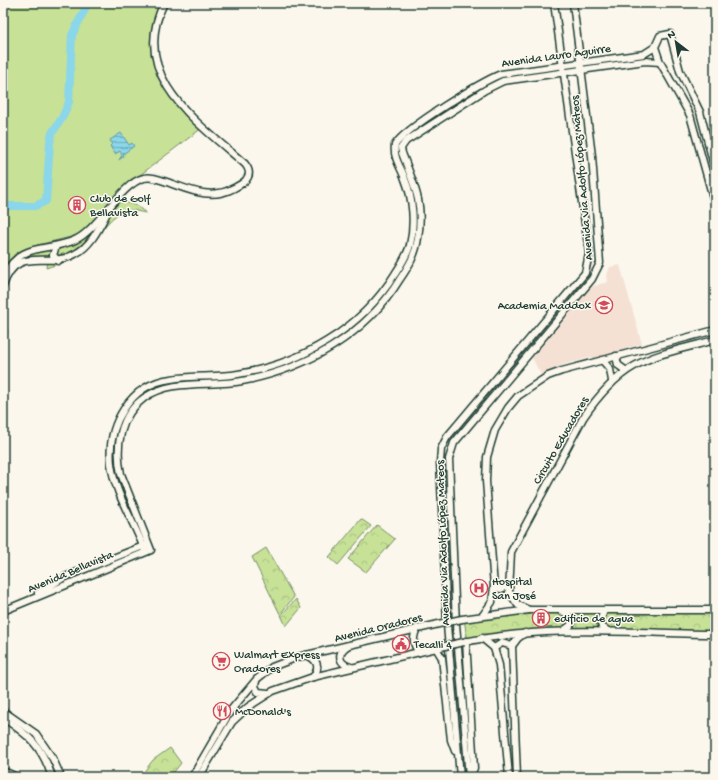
<svg xmlns="http://www.w3.org/2000/svg" width="718" height="780" viewBox="0 0 718 780" font-family="'Gochi Hand',sans-serif">
<defs>
<pattern id="forest-crowns" width="20" height="18" patternUnits="userSpaceOnUse"><rect width="20" height="18" fill="#c7e197"/><path d="M2 6a3 3 0 1 1 6 0M12 15a3 3 0 1 1 6 0" fill="none" stroke="#aac283"/></pattern>
<pattern id="water-rules" width="6" height="5" patternUnits="userSpaceOnUse"><rect width="6" height="5" fill="#8ad6ea"/><path d="M0 2.5h6" fill="none" stroke="#70afbe"/></pattern>
</defs>
<rect width="100%" height="100%" fill="#fbf7ec"/>
<filter id="ink" filterUnits="userSpaceOnUse"><feTurbulence type="fractalNoise" baseFrequency=".025" numOctaves="2"/><feDisplacementMap in="SourceGraphic" scale="8" xChannelSelector="R" yChannelSelector="G"/><feConvolveMatrix kernelMatrix="1 2 1 2 8 2 1 2 1" color-interpolation-filters="sRGB"/></filter>
<g filter="url(#ink)">
<polygon fill="#f5e1d4" points="620,265 642,344 622,350 622,352 594,359 593,357 563,365 541,375 532,358 590,287 608,282 607,275 610,267"/>
<path fill="#c7e197" stroke="#738f66" d="M 3,3 L 162,3 C 157,14 152,26 151,39 C 148,73 182,103 202,128 L 136,178 L 79,235 L 29,247 L 13,257 L 3,270 Z"/>
<g fill="url(#forest-crowns)" stroke="#738f66">
<path d="M 122,201 L 137,206 L 146,213 C 139,212 131,209 124,211 C 105,218 97,243 80,254 C 70,261 58,264 46,268 L 47,259 L 9,268 L 22,255 L 74,242 L 114,204 Z"/>
<polygon points="361,519 371,526 338,565 329,557"/>
<polygon points="377,525 395,539 366,572 348,559"/>
<polygon points="266,548 294,597 280,614 252,557"/>
<polygon points="296,599 301,608 286,626 281,615"/>
<polygon points="715,608 715,632 634,629 467,640 464,618 503,612"/>
<polygon points="170,748 181,763 170,777 140,777 153,760"/>
</g>
<polygon fill="url(#water-rules)" stroke="#5f99a1" points="121,133 129,145 132,143 134,146 123,154 124,156 119,160 122,155 120,151 115,154 110,146 112,144 110,140"/>
<g fill="none" stroke-linecap="round" stroke-linejoin="round">
<polyline stroke="#8ad6ea" stroke-width="8" points="3,206 35,206 46,201 50,143 52,133 62,118 69,102 72,35 88,3"/>
<defs>
<g id="secondary">
<polyline points="655,47 660,62 690,115 715,205"/>
<polyline points="56,246 53,255 58,261"/>
<path d="M 3,277 C 22,240 45,253 75,240 C 98,230 121,183 144,178 C 151,176 158,179 164,181 C 188,189 210,201 234,188 C 238,186 243,183 246,180 C 251,174 249,169 245,164 C 197,122 128,76 164,3"/>
<path d="M 3,286 C 17,243 47,270 75,254 C 91,246 99,228 107,213"/>
<polyline points="3,330 3,334"/>
<polyline points="616,356 618,365 625,370"/>
<polyline points="602,360 610,369 612,381"/>
<path d="M 145,551 C 135,523 115,495 111,464 C 107,425 130,384 171,379 C 193,375 216,378 238,374 C 301,364 361,329 395,274 C 401,265 407,256 410,245 C 415,224 413,199 405,179 C 401,167 393,158 395,145 C 405,128 481,82 501,74 L 644,54 L 655,47 L 660,36 L 670,34 L 680,71 L 700,112 L 715,169"/>
<polyline points="494,587 501,589 508,586"/>
<polyline points="38,593 65,577 146,545"/>
<path d="M 529,610 L 518,605 L 509,592 L 511,552 L 583,418 C 623,359 650,357 715,340"/>
<path d="M 3,611 L 151,550 L 121,474 C 115,446 120,415 144,398 C 172,378 210,387 242,381 C 306,369 366,335 400,279 C 409,266 416,254 418,238 C 424,202 414,185 402,153 L 401,148 L 406,141 L 485,90 L 503,81 L 645,61 L 660,62"/>
<polyline points="561,611 570,616 572,622 570,626 563,631"/>
<polyline points="604,611 600,621 602,627 608,631"/>
<polyline points="483,615 492,602 494,587 486,481 487,457 495,430 508,408 518,396 548,376 562,371 715,330"/>
<polyline points="462,619 529,610 715,610"/>
<path d="M 417,628 C 413,637 412,644 419,652"/>
<polyline points="482,638 494,648 499,665 509,777"/>
<polyline points="466,641 474,768 470,777"/>
<path d="M 464,642 C 547,625 631,633 715,634"/>
<path d="M 347,646 C 336,654 339,664 351,667"/>
<polyline points="436,648 442,658 451,740 455,751"/>
<polyline points="494,648 502,643 512,646"/>
<path d="M 306,655 C 317,659 321,667 313,677"/>
<polyline points="256,681 255,686 258,692 268,693"/>
<polyline points="3,711 36,734 53,759 61,777"/>
<path d="M 3,718 C 29,735 42,746 52,777"/>
<polyline points="3,771 17,777"/>
<polyline points="192,777 231,710 257,679 272,667 298,657 443,623"/>
<polyline points="199,777 232,722 248,707 273,691 313,677 445,646"/>
<polyline points="460,777 447,625 440,462 441,449 447,437 585,273 589,254 587,238 554,3"/>
<polyline points="469,777 456,624 449,459 454,443 592,279 600,263 592,156 573,3"/>
<polyline points="517,777 512,646 518,638 525,633"/>
</g>
</defs>
<use href="#secondary" stroke="#1f3d34" stroke-width="9"/>
<use href="#secondary" stroke="#fbf7ec" stroke-width="6"/>
<defs>
<g id="secondary-bridge">
<polyline points="443,623 462,619"/>
<polyline points="445,646 464,642"/>
</g>
</defs>
<use href="#secondary-bridge" stroke="#1f3d34" stroke-width="9" stroke-linecap="butt"/>
<use href="#secondary-bridge" stroke="#fbf7ec" stroke-width="6"/>
</g>
</g>
<defs>
<symbol id="building-ring" viewBox="-11 -11 22 22"><circle r="9.5" fill="#fbf7ec" stroke="#d1495b" stroke-width="1.5"/><path d="M-4-6H4V6H1V3H-1V6H-4ZM-2.5-4.3h1.7v1.8h-1.7ZM.8-4.3h1.7v1.8H.8ZM-2.5-1h1.7V.8h-1.7ZM.8-1h1.7V.8H.8Z" fill="#d1495b"/></symbol>
<symbol id="school-ring" viewBox="-11 -11 22 22"><circle r="9.5" fill="#fbf7ec" stroke="#d1495b" stroke-width="1.5"/><path d="M0-5L7-2L0 1L-7-2ZM-4 1L0 2.5L4 1V4Q0 6-4 4Z" fill="#d1495b"/></symbol>
<symbol id="hospital-ring" viewBox="-11 -11 22 22"><circle r="9.5" fill="#fbf7ec" stroke="#d1495b" stroke-width="1.5"/><path d="M-5-5h3v3.5h4V-5h3V5h-3V1.5h-4V5h-3Z" fill="#d1495b"/></symbol>
<symbol id="civic-ring" viewBox="-11 -11 22 22"><circle r="9.5" fill="#fbf7ec" stroke="#d1495b" stroke-width="1.5"/><path d="M-.6-6.5H3V-4.5H.6V-3L4-1V1h2V6H-6V1h2V-1L-.6-3ZM-1.2 2.5V6h2.4V2.5Z" fill="#d1495b"/></symbol>
<symbol id="supermarket-ring" viewBox="-11 -11 22 22"><circle r="9.5" fill="#fbf7ec" stroke="#d1495b" stroke-width="1.5"/><path d="M-6-5.5h2.5l.6 2H6L4.5 2H-2.5L-4.4-4H-6ZM-1.5 3.2a1.3 1.3 0 1 0 .1 0ZM3 3.2a1.3 1.3 0 1 0 .1 0Z" fill="#d1495b"/></symbol>
<symbol id="restaurant-ring" viewBox="-11 -11 22 22"><circle r="9.5" fill="#fbf7ec" stroke="#d1495b" stroke-width="1.5"/><path d="M-5-6h1v4h1v-4h1v4h1v-4h1v5L-1.5 .5V6h-2V.5L-5-1ZM5-6V6H3V1.5H1.5Q1.5-4 5-6Z" fill="#d1495b"/></symbol>
</defs>
<g fill-rule="evenodd">
<use href="#building-ring" x="67" y="195" width="20" height="20"/>
<use href="#school-ring" x="594" y="295" width="20" height="20"/>
<use href="#hospital-ring" x="469" y="578" width="20" height="20"/>
<use href="#building-ring" x="531" y="608" width="20" height="20"/>
<use href="#civic-ring" x="391" y="634" width="20" height="20"/>
<use href="#supermarket-ring" x="211" y="651" width="20" height="20"/>
<use href="#restaurant-ring" x="212" y="701" width="20" height="20"/>
</g>
<g text-anchor="middle" stroke-width="3" stroke-linejoin="round" paint-order="stroke">
<g font-size="12" fill="#1f3d34" stroke="#fbf7ec">
<text transform="translate(556 55) rotate(-8)" y="4">Avenida Lauro Aguirre</text>
<text transform="translate(581 178) rotate(-95)" y="4">Avenida Via Adolfo López Mateos</text>
<text transform="translate(560 440) rotate(-60)" y="4">Circuito Educadores</text>
<text transform="translate(442 543) rotate(-92)" y="4">Avenida Via Adolfo López Mateos</text>
<text transform="translate(70 571) rotate(-23)" y="4">Avenida Bellavista</text>
<text transform="translate(378 627) rotate(-14)" y="4">Avenida Oradores</text>
</g>
<g font-size="12" fill="#1f3d34" stroke="#fbf7ec" text-anchor="start">
<text x="90" y="202">Club de Golf<tspan x="90" dy="14">Bellavista</tspan></text>
<text x="591" y="309" text-anchor="end">Academia Maddox</text>
<text x="492" y="585">Hospital<tspan x="492" dy="14">San José</tspan></text>
<text x="554" y="622">edificio de agua</text>
<text x="414" y="648">Tecalli 4</text>
<text x="234" y="658">Walmart Express<tspan x="234" dy="14">Oradores</tspan></text>
<text x="235" y="715">McDonald's</text>
</g>
</g>
<rect width="718" height="780" fill="none" stroke="#fbf7ec" stroke-width="16"/>
<rect x="8" y="8" width="702" height="764" fill="none" stroke="#1f3d34" stroke-width="1.5" filter="url(#ink)"/>
<g transform="translate(676 42) rotate(329)" stroke="#fbf7ec" stroke-width="3" paint-order="stroke">
<path d="M0-3L7 15L0 10L-7 15Z" fill="#1f3d34"/>
<text y="-6" font-size="11" font-weight="bold" text-anchor="middle" fill="#1f3d34">N</text>
</g>
</svg>
